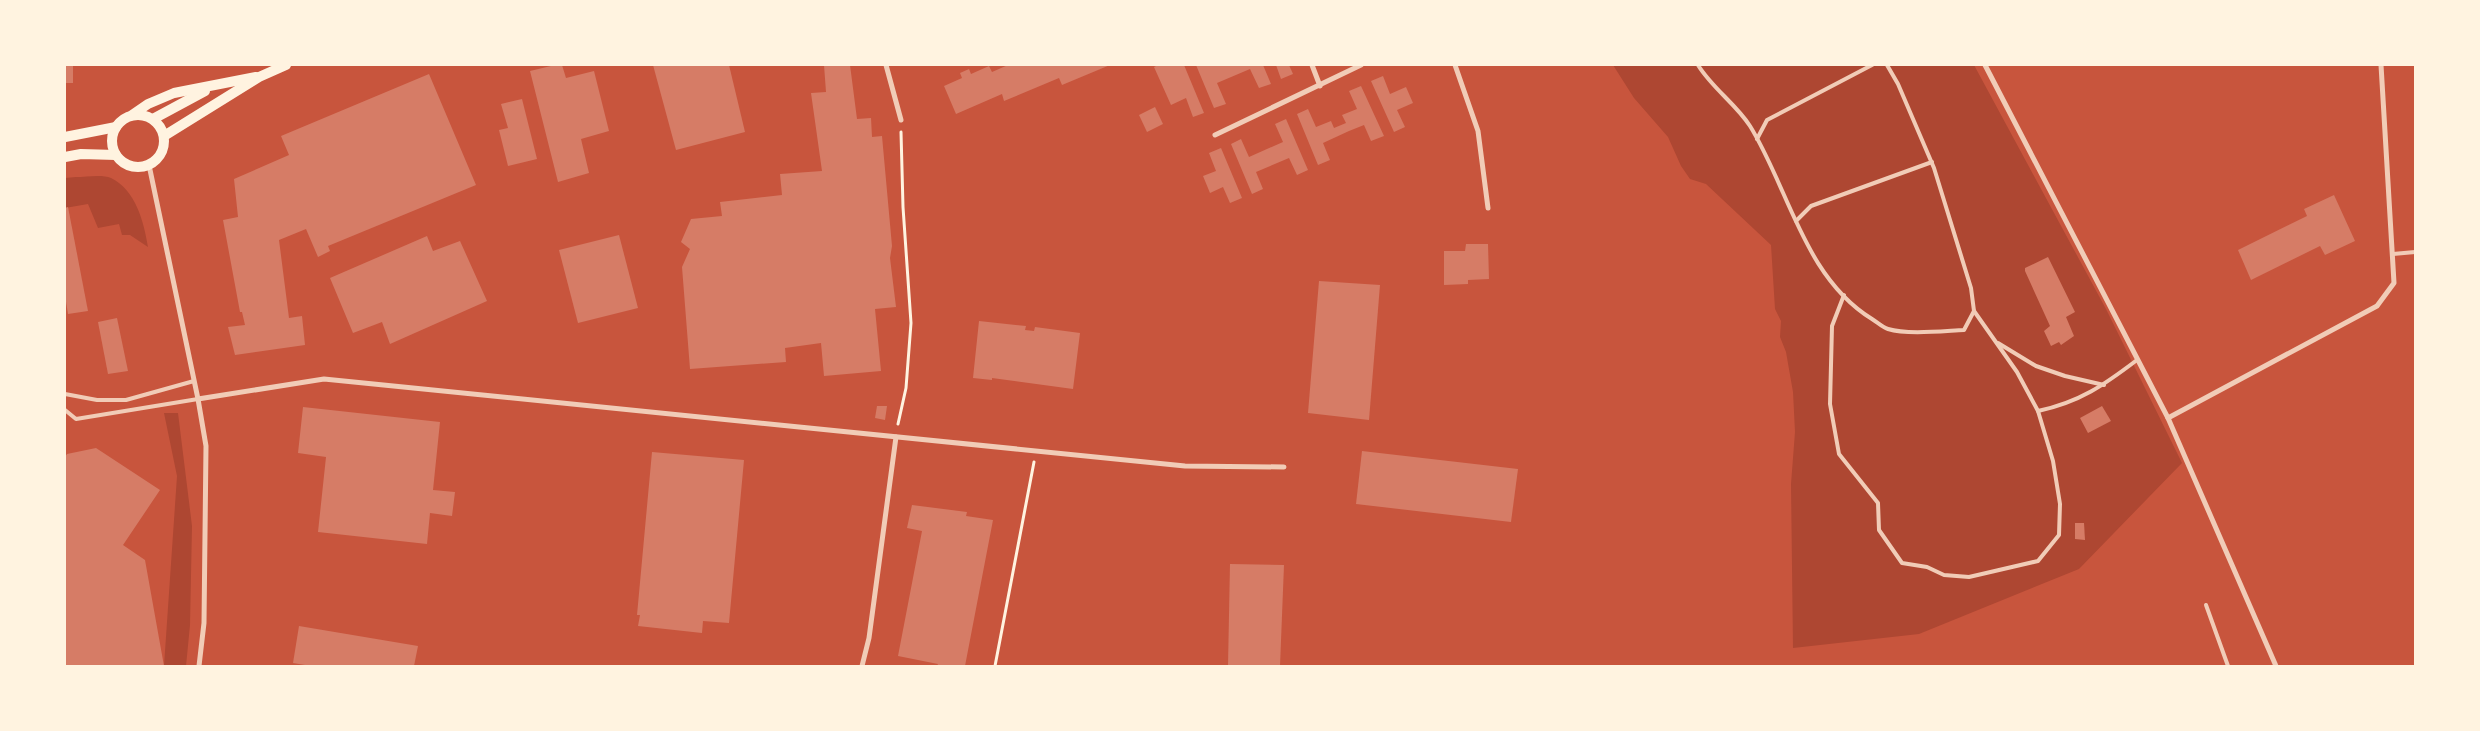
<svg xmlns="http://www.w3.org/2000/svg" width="2480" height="731" viewBox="0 0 2480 731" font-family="Roboto,sans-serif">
<rect width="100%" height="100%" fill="#c8553d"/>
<g fill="#ae4732">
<polygon points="1613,65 1974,65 2106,309 2182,463 2079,569 1919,634 1793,648 1791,484 1795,432 1793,392 1786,352 1780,337 1781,321 1775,309 1771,245 1706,184 1690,179 1681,166 1668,137 1634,98"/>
<path d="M 76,177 C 86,177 102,174 111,178 C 136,190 144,223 148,247 L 130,235 L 122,235 L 119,224 L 98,228 L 88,204 L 65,208 L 65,178 Z"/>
<polygon points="164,413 178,413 192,526 190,625 186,666 164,666 177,476"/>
</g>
<g fill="#d67c66">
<rect x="65" y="65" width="8" height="18"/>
<polygon points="555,65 562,65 566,78 594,71 609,131 581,139 589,173 558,182 530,71"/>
<polygon points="653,65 729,65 745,132 676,150"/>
<polygon points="824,65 850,65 857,119 871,118 872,137 882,136 892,246 890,258 896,307 875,309 881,371 824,376 821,343 785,348 786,362 690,369 682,267 690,249 681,242 691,219 722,216 720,202 782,195 780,174 822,171 811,93 826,92"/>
<polygon points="1008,65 1110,65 1062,85 1059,78 1004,101 1002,94 956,114 944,86 962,78 960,73 969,69 971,74 989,66 992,72"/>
<polygon points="1158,65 1184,65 1204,113 1193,117 1186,98 1171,105 1154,67"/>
<polygon points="1196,65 1263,65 1271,84 1259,88 1250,69 1217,83 1226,104 1214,108"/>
<polygon points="1276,65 1289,65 1293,74 1281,79"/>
<polygon points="429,74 476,185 328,246 330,251 318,257 306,229 279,240 289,318 302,316 305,345 235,355 228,327 245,325 242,312 240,312 223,220 238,217 234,179 289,155 281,136"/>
<polygon points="1383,76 1390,94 1406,87 1413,103 1397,110 1405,127 1394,132 1371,81"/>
<polygon points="1361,86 1384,136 1371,141 1364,125 1349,131 1323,143 1330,160 1318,165 1297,114 1308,109 1316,127 1331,121 1334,128 1346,123 1342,115 1357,109 1349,91"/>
<polygon points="522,99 537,159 508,166 499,130 508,128 501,104"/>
<polygon points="1155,107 1163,124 1147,132 1139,115"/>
<polygon points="1286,119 1308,170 1297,175 1289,158 1256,172 1263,189 1252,194 1231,144 1241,139 1249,157 1283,142 1275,124"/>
<polygon points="1221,148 1242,198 1230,203 1223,187 1210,193 1203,176 1216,171 1209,153"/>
<polygon points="2334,195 2355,241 2325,255 2320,246 2251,280 2238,250 2307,216 2304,209"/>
<polygon points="68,207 88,311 68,314 65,296 65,208"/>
<polygon points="619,235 638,308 578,323 559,250"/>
<polygon points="427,236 433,251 460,241 487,301 390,344 382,322 353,333 330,278"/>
<polygon points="1466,244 1488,244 1489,279 1468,280 1468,284 1444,285 1444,251 1465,251"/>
<polygon points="2048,257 2075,312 2066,317 2074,336 2061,345 2059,342 2051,346 2044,331 2050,326 2025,271 2025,268"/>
<polygon points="1319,281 1380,285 1369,420 1308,413"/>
<polygon points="117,318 128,371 108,374 98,322"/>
<polygon points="979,321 1026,326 1025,330 1034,331 1035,327 1080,333 1073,389 992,378 992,380 973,378"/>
<polygon points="877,406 887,406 885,420 875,418"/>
<polygon points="2102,406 2111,421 2088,433 2080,418"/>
<polygon points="303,407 440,422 433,490 455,492 452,516 430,513 427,544 318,532 326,457 298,453"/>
<polygon points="96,448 160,490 123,545 145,560 164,666 65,666 65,457 67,454"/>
<polygon points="1362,451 1518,469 1511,522 1356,504"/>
<polygon points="652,452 744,460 729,623 703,621 702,633 638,626 640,615 637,615"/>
<polygon points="912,505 967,512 966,516 993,520 965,666 937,666 938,664 898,656 922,531 907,528"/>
<polygon points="2075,523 2084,523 2085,540 2075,539"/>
<polygon points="1230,564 1284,565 1280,666 1228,666"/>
<polygon points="299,626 418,646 414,666 311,666 293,663"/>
</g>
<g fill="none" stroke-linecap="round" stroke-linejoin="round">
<g stroke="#fff3e0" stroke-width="3">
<polyline points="898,424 906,388 911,323 903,207 901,132"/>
<polyline points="995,666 1034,462"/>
</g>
<g stroke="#f1ccb7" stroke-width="4">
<path d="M 1698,65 C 1712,88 1736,104 1750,126 C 1789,189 1804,277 1872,319 C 1877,322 1882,327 1888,329 C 1907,335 1943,331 1964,330 L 1974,311 L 1971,288 L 1934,168 L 1898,84 L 1887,65"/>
<polyline points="1757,139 1767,120 1872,65"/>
<polyline points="1796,221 1811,206 1932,162"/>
<polyline points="2393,254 2415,252"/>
<polyline points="1844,295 1832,326 1830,404 1839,454 1878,503 1879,530 1902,563 1927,567 1944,575 1969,577 2038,561 2059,535 2060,504 2053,461 2038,411 2017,372 1974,311"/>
<polyline points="1998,343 2036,366 2065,376 2104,385"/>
<polyline points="65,394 97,400 126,400 194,381"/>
<polyline points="65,410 76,419 198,399"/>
<path d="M 2038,411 C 2080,402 2104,385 2137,360"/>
<polyline points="2206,605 2228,666"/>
</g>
<g stroke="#f1ccb7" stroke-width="5">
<polyline points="886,65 901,120"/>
<polyline points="1312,65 1320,86"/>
<polyline points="1455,65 1478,131 1488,208"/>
<polyline points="1985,65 2168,418 2276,666"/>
<polyline points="1215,135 1361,65"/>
<polyline points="149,165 198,399 206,446 204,623 199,666"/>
<polyline points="198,399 324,379 1185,466 1284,467"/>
<polyline points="2168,418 2377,306 2394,283 2381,65"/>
<polyline points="862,666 869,638 896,437"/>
</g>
<g stroke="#fff3e0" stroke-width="10">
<circle cx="138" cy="141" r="26"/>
<polyline points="132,115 148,104 174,93 256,77"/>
<polyline points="153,119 205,91"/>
<polyline points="164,136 259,77 286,65"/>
<polyline points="65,137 116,127"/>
<polyline points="65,157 81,154 116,155"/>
</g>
</g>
<rect width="2480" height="731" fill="none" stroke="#fff3e0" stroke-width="132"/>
</svg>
